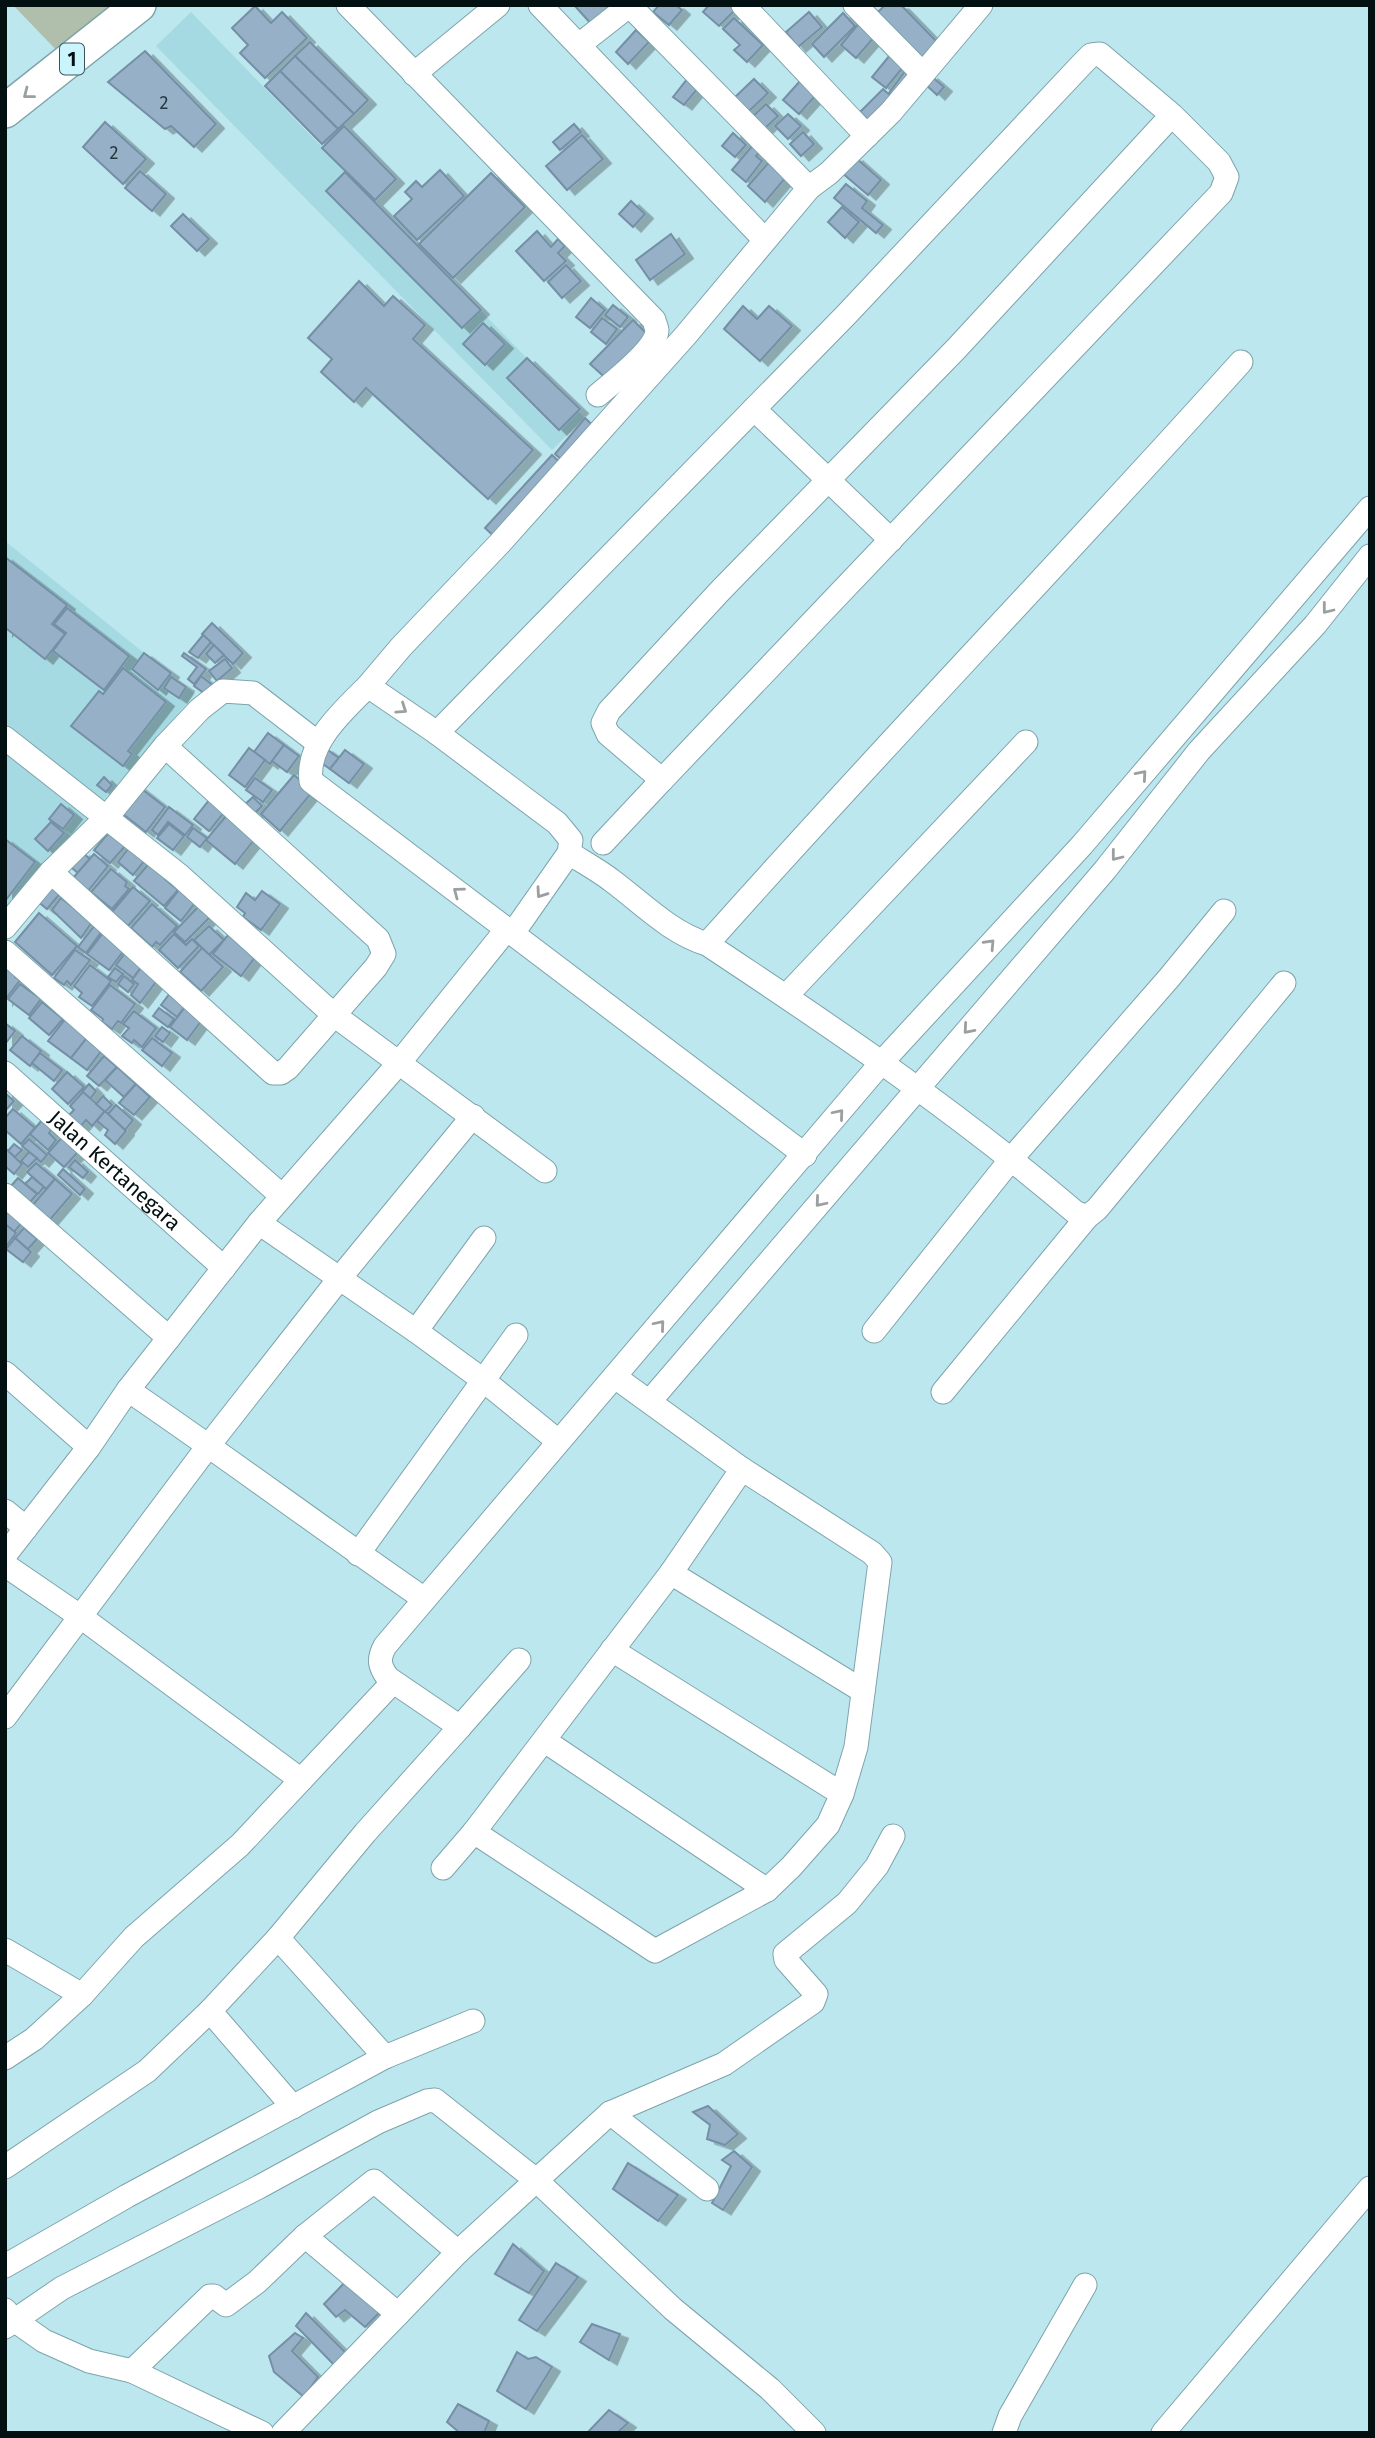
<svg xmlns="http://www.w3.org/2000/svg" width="1375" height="2438" viewBox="0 0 1375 2438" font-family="'Fira Sans',sans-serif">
<defs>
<filter id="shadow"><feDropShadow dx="8" dy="4.5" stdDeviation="0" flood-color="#0004"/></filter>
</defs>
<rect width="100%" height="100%" fill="#bde7ef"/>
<g fill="#a6dae2">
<polygon points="191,12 585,418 552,450 156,46"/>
<polygon points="5,541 195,694 5,914"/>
</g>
<polygon fill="#afbfac" points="13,5 134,5 61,55"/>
<g fill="#95b0c7" stroke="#748fa5" stroke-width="2" filter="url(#shadow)">
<polygon points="574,5 615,5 593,26"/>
<polygon points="659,5 676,5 682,10 669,25 653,12"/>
<polygon points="709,5 729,5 735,10 719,26 703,12"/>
<polygon points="885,5 901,5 939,44 921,62 875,15"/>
<polygon points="255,6 271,23 282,12 307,38 265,78 240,53 248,45 232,28"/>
<polygon points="809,12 822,27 798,47 786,32"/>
<polygon points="843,13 855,26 824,57 812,44"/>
<polygon points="734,18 763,45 747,62 734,50 740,45 723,29"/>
<polygon points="860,22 876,35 856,58 841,45"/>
<polygon points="636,30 649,42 628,64 616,52"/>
<polygon points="310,42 368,100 354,114 295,56"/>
<polygon points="145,51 216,124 194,147 171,126 165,129 108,82"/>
<polygon points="890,55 904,66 886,88 872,77"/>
<polygon points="295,56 354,114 338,129 280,71"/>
<polygon points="908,67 917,74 899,100 889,93"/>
<polygon points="280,71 338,129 322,144 265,86"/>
<polygon points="930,75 944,87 937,95 924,83"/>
<polygon points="688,78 699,87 684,105 673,97"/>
<polygon points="754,79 768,93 747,113 733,99"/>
<polygon points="801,80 817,94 799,114 783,100"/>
<polygon points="883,89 892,97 868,120 860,112"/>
<polygon points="766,104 778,116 763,130 751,118"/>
<polygon points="788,114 801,126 788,139 775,126"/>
<polygon points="105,122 146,159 123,184 83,147"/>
<polygon points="574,124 581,132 560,150 553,142"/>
<polygon points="344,126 396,179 375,200 322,148"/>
<polygon points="803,132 814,144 801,156 790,144"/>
<polygon points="733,133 746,145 735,157 722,146"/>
<polygon points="582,135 603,159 567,190 546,166"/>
<polygon points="752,146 760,152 756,156 762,161 746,182 732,170"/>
<polygon points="855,157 881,180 868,195 841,172"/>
<polygon points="770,161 787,176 765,202 748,186"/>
<polygon points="440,170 464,196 417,240 394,216 412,199 405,192 416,181 422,187"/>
<polygon points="140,171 166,194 152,211 125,188"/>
<polygon points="345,172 481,310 462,328 326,191"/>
<polygon points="491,173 525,207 453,278 419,244"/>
<polygon points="846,184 867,201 862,208 883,225 876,233 834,198"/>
<polygon points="631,201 645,214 633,227 619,214"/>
<polygon points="842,207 859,222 845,238 828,222"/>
<polygon points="183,214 209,239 197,251 171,226"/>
<polygon points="537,231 551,247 558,239 565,246 558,253 566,261 544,281 516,251"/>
<polygon points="671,234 685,254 650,280 636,260"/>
<polygon points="566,265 581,281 562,298 548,282"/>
<polygon points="359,281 384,306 393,296 425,325 413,339 533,450 488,499 366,388 354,402 321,372 332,359 308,338"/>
<polygon points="591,298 605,310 590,328 576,317"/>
<polygon points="613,305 628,317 620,327 605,315"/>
<polygon points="743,306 757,319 769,306 792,326 760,361 724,329"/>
<polygon points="602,318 617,329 606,344 591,332"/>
<polygon points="633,320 652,339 610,382 590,364"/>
<polygon points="483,323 505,344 485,365 463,344"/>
<polygon points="527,358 580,409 559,430 507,378"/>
<polygon points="585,418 598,430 568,465 555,454"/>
<polygon points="552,455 564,466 497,539 485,528"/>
<polygon points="5,557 67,605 52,624 65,634 45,659 7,629 5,631"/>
<polygon points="67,608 129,656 104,690 53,651 66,633 54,624"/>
<polygon points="212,623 243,653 233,664 202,634"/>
<polygon points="203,635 211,642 198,658 189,652"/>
<polygon points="214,645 224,655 215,663 206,654"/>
<polygon points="144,653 171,673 158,690 132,669"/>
<polygon points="184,653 206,669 194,684 188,679 197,667 182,656"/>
<polygon points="225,659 232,668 217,681 209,671"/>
<polygon points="123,668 166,702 128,751 132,754 123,766 71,726 99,691 103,694"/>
<polygon points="201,676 215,687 208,696 194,686"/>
<polygon points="171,677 186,687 179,698 164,688"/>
<polygon points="268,733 284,745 270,764 254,752"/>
<polygon points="284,745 299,756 287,772 272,761"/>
<polygon points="249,748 265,760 245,787 229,775"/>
<polygon points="325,748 339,758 330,769 317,760"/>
<polygon points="345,750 364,764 349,783 330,769"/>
<polygon points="294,775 313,791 280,831 261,814"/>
<polygon points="104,777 112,785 106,792 97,785"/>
<polygon points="255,778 272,790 263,802 246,790"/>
<polygon points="138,786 165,807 146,832 119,811"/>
<polygon points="253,797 262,806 252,816 242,807"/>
<polygon points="210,799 225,811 209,831 194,819"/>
<polygon points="61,804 74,815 63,829 49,819"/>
<polygon points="169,807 193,825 185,835 168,822 158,835 152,830"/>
<polygon points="226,816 254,840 235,864 206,840"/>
<polygon points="51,822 64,833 48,851 35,839"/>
<polygon points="169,824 184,836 173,850 157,838"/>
<polygon points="193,828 207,838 200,847 187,837"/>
<polygon points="111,830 127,844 110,863 94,850"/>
<polygon points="5,839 35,862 5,901"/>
<polygon points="128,849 146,859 133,875 118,862"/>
<polygon points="82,852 90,859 78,873 69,866"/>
<polygon points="94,854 108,866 88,891 73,878"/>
<polygon points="152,860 170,875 165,879 178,890 164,906 134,881"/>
<polygon points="111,869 127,882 125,886 129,889 112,909 91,892"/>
<polygon points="54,882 63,890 47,909 37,901"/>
<polygon points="182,886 198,899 181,921 165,908"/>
<polygon points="133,887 150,901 128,926 112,912"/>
<polygon points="262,891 280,904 261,930 243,917 245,913 237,907 246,893 255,900"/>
<polygon points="61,898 92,922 81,938 52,910"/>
<polygon points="152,904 177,926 160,945 156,942 152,947 131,928"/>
<polygon points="199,906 210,917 185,942 174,932"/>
<polygon points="39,913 77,946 52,975 15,942"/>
<polygon points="95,925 102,931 86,953 78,947"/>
<polygon points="209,926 224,940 209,955 194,940"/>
<polygon points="232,930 259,952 241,976 213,954"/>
<polygon points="103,933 125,949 109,970 87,954"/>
<polygon points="174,934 186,945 192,939 199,946 178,968 159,950"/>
<polygon points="202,948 223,967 201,991 180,972"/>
<polygon points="128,949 145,962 133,978 116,965"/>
<polygon points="75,950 90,960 71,985 67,981 64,985 54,978"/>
<polygon points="145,962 162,974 140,1003 131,995 138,984 132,980"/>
<polygon points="11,965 19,971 15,977 20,980 5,1000 5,969"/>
<polygon points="90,965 111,981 92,1006 79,997 82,993 74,986"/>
<polygon points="115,968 123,974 116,982 108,977"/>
<polygon points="124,976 134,984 128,992 118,984"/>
<polygon points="20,984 41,999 29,1015 8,999"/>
<polygon points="110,985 135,1004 121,1023 118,1021 112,1029 102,1022 103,1019 91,1010"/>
<polygon points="173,989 186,1005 177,1017 161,1005"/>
<polygon points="42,1002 63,1019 49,1035 29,1018"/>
<polygon points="188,1003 205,1016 187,1040 170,1027"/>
<polygon points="159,1008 174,1019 168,1027 153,1016"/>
<polygon points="134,1011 156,1028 142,1047 134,1040 132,1043 122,1036 129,1028 123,1024"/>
<polygon points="67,1017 90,1034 71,1058 48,1041"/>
<polygon points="5,1023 15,1031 5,1044"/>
<polygon points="162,1027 170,1033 163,1042 155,1036"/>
<polygon points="90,1034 105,1046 87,1070 71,1058"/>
<polygon points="22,1036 41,1051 30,1066 10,1050"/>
<polygon points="152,1038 172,1053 162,1066 142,1050"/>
<polygon points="40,1053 62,1070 54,1081 32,1063"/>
<polygon points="104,1056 117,1067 99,1086 87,1076"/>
<polygon points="117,1067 136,1084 124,1097 105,1080"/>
<polygon points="67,1072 84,1087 68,1104 52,1089"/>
<polygon points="89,1084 96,1091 90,1099 82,1092"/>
<polygon points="136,1084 150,1097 134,1115 119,1103"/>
<polygon points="83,1092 105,1111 92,1126 86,1120 80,1127 68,1116 74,1110 70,1106"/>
<polygon points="5,1093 14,1101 5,1111"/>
<polygon points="103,1096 112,1105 105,1112 96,1104"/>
<polygon points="116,1105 133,1120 125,1130 108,1114"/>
<polygon points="13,1109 35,1128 21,1144 5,1130 5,1118"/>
<polygon points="105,1111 126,1131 115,1144 105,1135 108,1130 97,1121"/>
<polygon points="43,1119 53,1127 49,1133 56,1140 48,1150 30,1134"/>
<polygon points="65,1134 81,1149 64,1167 48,1153"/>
<polygon points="29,1139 47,1155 41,1162 22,1146"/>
<polygon points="14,1144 22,1150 15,1157 8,1151"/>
<polygon points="6,1149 22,1164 14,1174 5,1166"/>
<polygon points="29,1152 37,1158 28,1167 21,1161"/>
<polygon points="75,1160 88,1172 83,1178 69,1167"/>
<polygon points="36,1163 55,1179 46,1189 27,1172"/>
<polygon points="63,1169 85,1189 80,1195 58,1175"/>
<polygon points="32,1177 44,1187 38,1194 25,1184"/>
<polygon points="18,1178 37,1194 30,1202 11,1186"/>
<polygon points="55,1179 72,1194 48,1222 31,1207"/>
<polygon points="5,1209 22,1222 14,1232 5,1224"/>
<polygon points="5,1224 16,1233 7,1245 5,1243"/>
<polygon points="24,1228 37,1239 28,1249 15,1238"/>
<polygon points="15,1238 31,1252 23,1262 6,1249"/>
<polygon points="708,2106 738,2134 725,2145 707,2139 710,2125 693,2112"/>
<polygon points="734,2151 752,2167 723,2210 712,2203 731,2166 722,2160"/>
<polygon points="628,2163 678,2195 658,2221 613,2189"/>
<polygon points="513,2244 544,2271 529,2293 495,2274"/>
<polygon points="556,2263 578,2277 537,2331 519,2320"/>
<polygon points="349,2278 383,2309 365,2327 345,2310 336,2317 324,2304"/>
<polygon points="306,2313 352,2359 338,2369 296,2326"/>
<polygon points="592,2324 620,2334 609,2360 580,2342"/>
<polygon points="295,2333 303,2338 292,2351 318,2377 304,2397 274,2372 269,2356"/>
<polygon points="517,2352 528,2359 536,2357 552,2367 526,2409 497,2391"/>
<polygon points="458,2404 489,2421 484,2433 460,2433 447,2422"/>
<polygon points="609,2410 628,2423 617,2433 587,2433"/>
</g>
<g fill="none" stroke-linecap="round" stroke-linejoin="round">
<defs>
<g id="minor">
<path d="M 348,5 L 654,320 C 654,321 657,329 657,330 C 657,349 612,383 598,395"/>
<polyline points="540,5 764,239"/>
<polyline points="629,5 809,188 829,173 891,112 981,5"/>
<polyline points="743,5 867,136"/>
<polyline points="855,5 922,73"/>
<polyline points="579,45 630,5"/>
<polyline points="414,74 498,5"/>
<polyline points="754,409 891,540"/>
<polyline points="368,686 401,647 500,543 686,335 809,188"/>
<polyline points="437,733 846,315 1084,62 1091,55 1100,54 1172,115 956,349 720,591 609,711 603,723 608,734 662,780 1221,193 1227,177 1219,162 1172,115"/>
<polyline points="5,738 179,875 334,1015 399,1063 259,1223 128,1390 89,1447 5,1555"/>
<polyline points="603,843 662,780"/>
<path d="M 569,853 C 583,862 598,870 611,880 C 641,902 670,933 707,944 C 834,1028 959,1113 1075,1212 L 1087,1217 L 1097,1209 L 1284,983"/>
<polyline points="51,872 273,1073 281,1073 288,1068 376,967 384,954 378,939 165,746"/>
<polyline points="5,927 51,872 107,817 165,746 200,709 223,691 253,693 318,743"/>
<polyline points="507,929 399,1063 545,1171"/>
<path d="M 513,933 L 569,853 L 571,840 L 557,823 L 437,733 L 368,686 C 343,711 306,743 311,781 L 805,1155"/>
<path d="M 707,944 C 882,747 1065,558 1241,362"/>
<polyline points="5,952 282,1196"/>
<polyline points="786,996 1026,742"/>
<path id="s1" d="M 5,1073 L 224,1268"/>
<polyline points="5,1195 169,1338"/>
<polyline points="259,1223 416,1331 483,1380 558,1441"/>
<polyline points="416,1331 484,1238"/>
<polyline points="874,1331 1012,1158 1169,978 1224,911"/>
<polyline points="5,1373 89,1447"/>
<polyline points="615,1377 742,1469"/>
<path d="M 128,1390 C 228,1458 324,1530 423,1598"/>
<polyline points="943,1392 1087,1217"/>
<polyline points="650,1401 1105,870 1199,751 1315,625 1370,556"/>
<polygon points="742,1469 872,1553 880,1562 856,1747 842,1794 828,1825 791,1867 767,1890 655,1951 474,1832 671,1573"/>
<polyline points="5,1511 26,1528"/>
<polyline points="358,1554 516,1335"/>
<polyline points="5,1565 81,1617 301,1780"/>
<polyline points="671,1573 863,1691"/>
<polyline points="612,1650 842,1794"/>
<polyline points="5,1717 209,1445 339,1279 473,1116"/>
<polyline points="460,1727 519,1660"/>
<polyline points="545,1741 767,1890"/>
<polyline points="443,1868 474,1832"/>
<polyline points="278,1938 385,2057"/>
<polyline points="5,1950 82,1995"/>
<polyline points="210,2011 293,2107"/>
<polyline points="5,2058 34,2039 82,1995 134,1937 240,1845 393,1682"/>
<polyline points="610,2113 707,2189"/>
<path d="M 5,2167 L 147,2071 L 210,2011 L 278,1938 L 365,1833 L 460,1727 L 388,1678 C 379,1666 378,1659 385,1646 L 882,1062 L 1082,845 L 1370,508"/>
<polyline points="305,2236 374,2181 458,2252"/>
<polyline points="5,2266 127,2196 385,2057 473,2021"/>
<polyline points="5,2310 14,2320 44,2341 89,2361 132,2371 262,2433"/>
<polyline points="5,2327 62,2288 259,2187 378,2122 427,2101 435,2100 536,2180 673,2309 770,2389 814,2433"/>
<polyline points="132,2371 210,2296 214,2296 226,2305 257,2282 305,2236 398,2314"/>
<polyline points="283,2433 458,2252 610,2113 724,2064 813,2002 816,1994 786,1960 785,1954 847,1903 877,1866 893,1836"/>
<polyline points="1004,2433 1010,2416 1085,2285"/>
<polyline points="1163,2433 1370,2188"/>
</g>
<polyline id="highway" points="5,111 139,5"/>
</defs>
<use href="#minor" stroke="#7ca4ab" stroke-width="25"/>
<use href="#highway" stroke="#7ca4ab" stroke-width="36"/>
<use href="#minor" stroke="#fff" stroke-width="23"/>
<use href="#highway" stroke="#fff" stroke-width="33"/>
</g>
<defs><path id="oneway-chevron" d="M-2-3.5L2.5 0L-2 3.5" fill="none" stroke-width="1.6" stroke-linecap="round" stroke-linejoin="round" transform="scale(1.75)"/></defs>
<g stroke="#9a9fa0">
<use href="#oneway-chevron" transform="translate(28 94) rotate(142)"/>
<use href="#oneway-chevron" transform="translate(1327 609) rotate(128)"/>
<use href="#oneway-chevron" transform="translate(402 709) rotate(34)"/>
<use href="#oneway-chevron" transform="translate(1142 775) rotate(-49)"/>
<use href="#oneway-chevron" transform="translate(1116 856) rotate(128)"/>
<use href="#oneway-chevron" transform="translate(458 892) rotate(-143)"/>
<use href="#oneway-chevron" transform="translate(541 893) rotate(125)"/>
<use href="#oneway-chevron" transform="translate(990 944) rotate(-47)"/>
<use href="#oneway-chevron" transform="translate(968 1029) rotate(131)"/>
<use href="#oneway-chevron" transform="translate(839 1114) rotate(-50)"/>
<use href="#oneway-chevron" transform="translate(820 1202) rotate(130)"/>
<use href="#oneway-chevron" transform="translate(660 1325) rotate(-50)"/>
</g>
<g text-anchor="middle" stroke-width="6" stroke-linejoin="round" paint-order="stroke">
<g font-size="18" fill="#27383f">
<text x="164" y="109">2</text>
<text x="114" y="159">2</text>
</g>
<rect fill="#caf5fc" stroke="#3e5558" stroke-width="2" x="60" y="43.5" width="24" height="31" rx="5"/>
<g font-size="19" font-weight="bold" fill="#021012">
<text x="72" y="66">1</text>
</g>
<g font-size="21" fill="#021012" stroke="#caf5fc">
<text dy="7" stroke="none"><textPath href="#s1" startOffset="147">Jalan Kertanegara</textPath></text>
</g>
</g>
<rect width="1375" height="2438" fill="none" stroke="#021012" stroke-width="14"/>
</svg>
